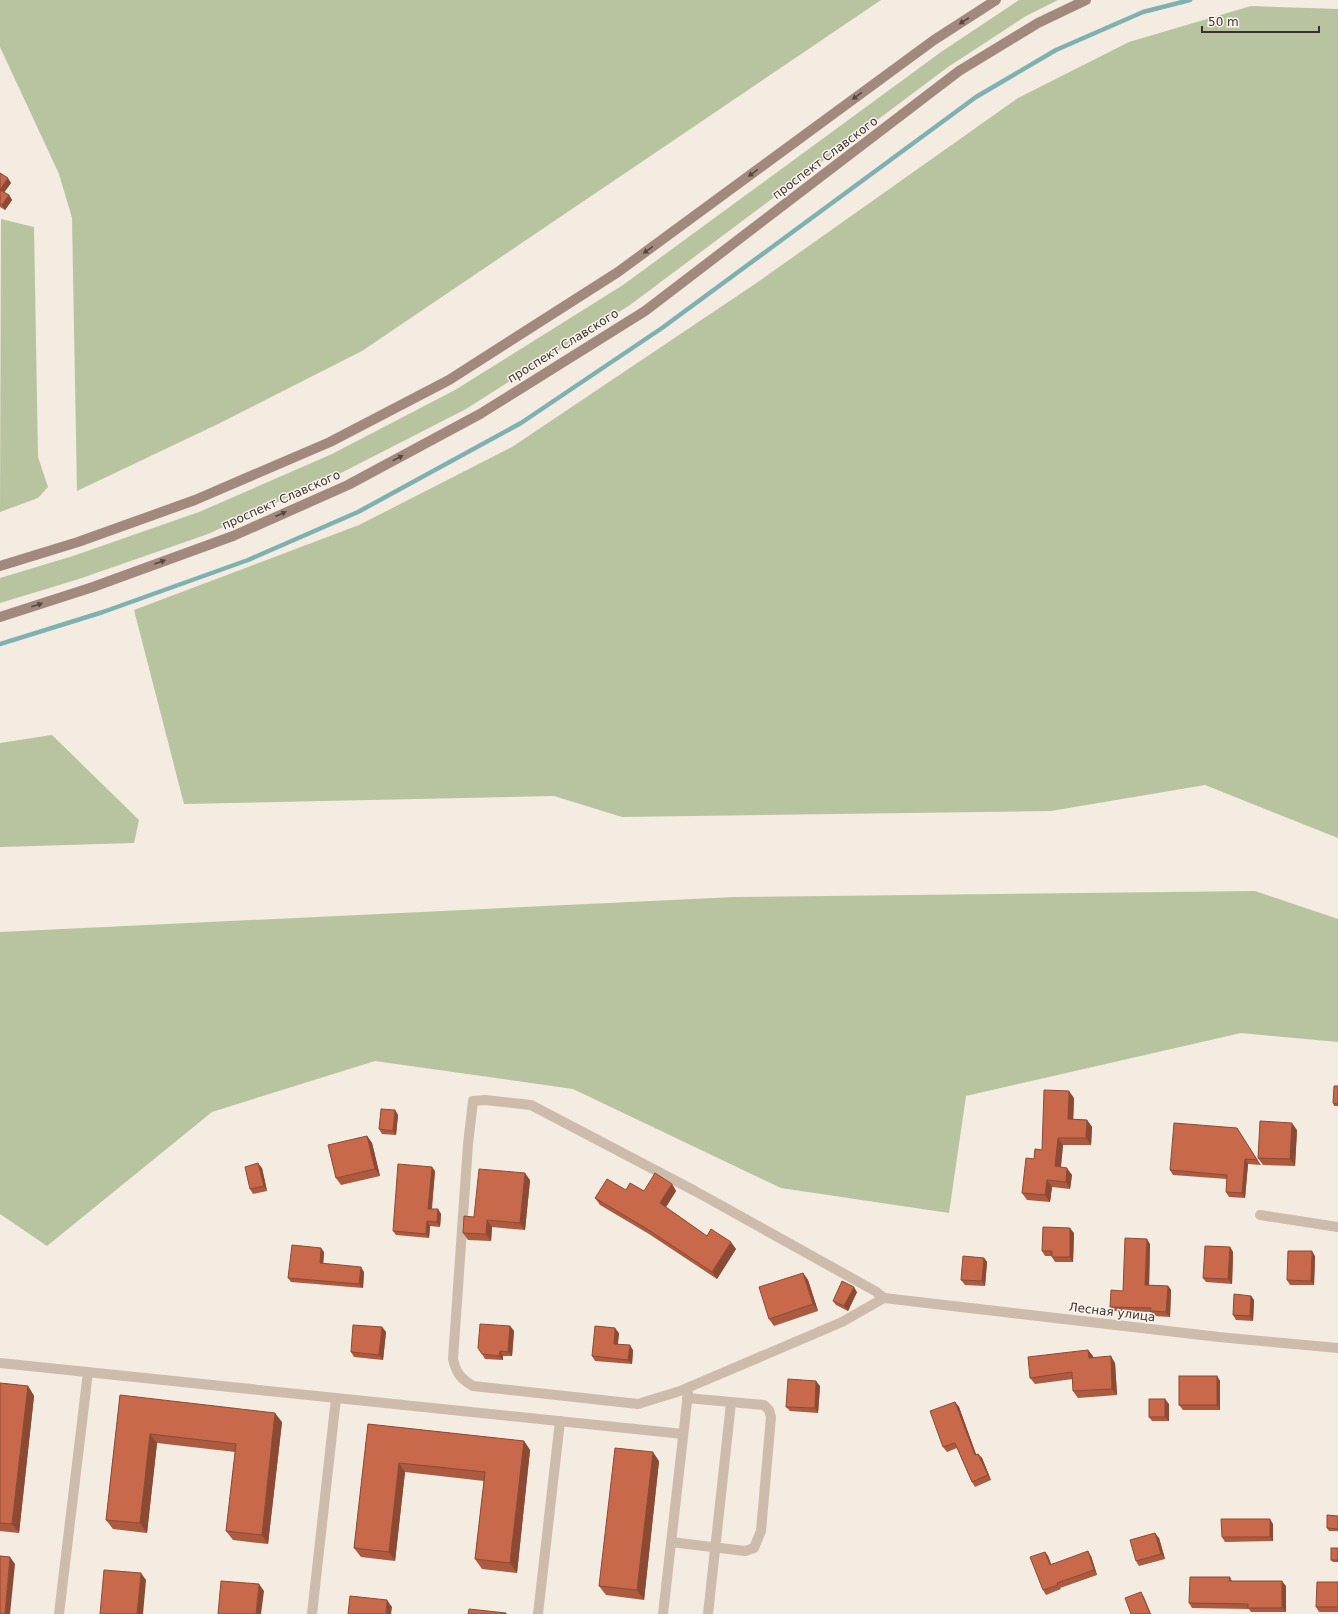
<svg xmlns="http://www.w3.org/2000/svg" width="1338" height="1614" viewBox="0 0 1338 1614" font-family="'DejaVu Sans',sans-serif">
<rect width="100%" height="100%" fill="#f4ebe1"/>
<g fill="#b8c4a0">
<polygon points="0,0 881,0 362,351 218,424 77,491 72,218 59,174 0,47"/>
<polygon points="1019,0 1058,0 1026,16 948,67 630,305 466,409 339,474 208,534 79,579 0,603 0,578 73,556 199,512 332,454 455,390 623,285 941,52"/>
<polygon points="1251,6 1338,9 1338,838 1205,785 1051,811 622,817 554,796 184,804 134,610 359,525 512,447 755,284 1018,98 1129,42"/>
<polygon points="1,219 34,227 38,457 48,487 38,498 0,512"/>
<polygon points="52,735 139,820 134,843 0,847 0,743"/>
<polygon points="1255,891 1338,919 1338,1042 1241,1033 966,1096 949,1213 781,1188 573,1089 375,1061 212,1112 47,1246 0,1214 0,932 735,897"/>
</g>
<g fill="none" stroke-linecap="round" stroke-linejoin="round">
<polyline stroke="#7fb0b2" stroke-width="4.5" points="0,644 103,612 248,560 358,512 521,423 662,328 976,97 1056,50 1143,12 1190,0"/>
<g stroke="#cdbbac" stroke-width="10">
<path d="M 485,1100 L 531,1105 L 695,1191 L 875,1291 L 884,1298 L 842,1322 L 680,1391 L 638,1404 L 473,1386 C 461,1379 456,1373 453,1359 L 468,1144 L 473,1101 Z"/>
<polyline points="1260,1215 1338,1227"/>
<polyline points="884,1298 1219,1337 1338,1348"/>
<polyline points="0,1363 683,1434"/>
<polyline points="671,1542 745,1551 754,1548 761,1531 771,1417 769,1410 764,1405 687,1398"/>
<polyline points="59,1614 88,1372"/>
<polyline points="312,1614 336,1398"/>
<polyline points="538,1614 560,1421"/>
<polyline points="663,1614 688,1393"/>
<polyline points="708,1614 731,1403"/>
</g>
<g stroke="#a18a7d" stroke-width="10">
<polyline points="0,566 78,542 195,500 330,442 449,380 618,272 934,40 996,0"/>
<polyline points="0,617 93,587 233,536 348,485 480,414 645,311 959,71 1038,23 1086,0"/>
</g>
</g>
<g fill="#ac5a40">
<polygon points="0,173 11,183 4,192 9,195 12,200 5,210 0,207"/>
<polygon points="1338,1086 1338,1106 1334,1106 1333,1103"/>
<polygon points="1074,1098 1073,1119 1087,1120 1092,1127 1091,1145 1063,1145 1061,1167 1072,1175 1070,1189 1052,1187 1050,1202 1027,1200 1022,1193 1034,1159 1042,1150"/>
<polygon points="395,1110 398,1115 396,1135 382,1134 379,1129"/>
<polygon points="1237,1128 1261,1165 1248,1164 1245,1198 1229,1197 1226,1192 1227,1179 1173,1175 1170,1170"/>
<polygon points="1297,1130 1295,1166 1263,1165 1258,1158"/>
<polygon points="367,1136 372,1143 380,1176 341,1185 336,1178"/>
<polygon points="262,1168 267,1191 253,1194 250,1189"/>
<polygon points="435,1171 432,1209 438,1209 441,1214 440,1227 430,1226 429,1238 396,1235 393,1231"/>
<polygon points="530,1180 525,1230 492,1227 491,1241 468,1240 463,1233 474,1217"/>
<polygon points="672,1184 676,1191 666,1207 707,1236 736,1249 717,1279 649,1234 600,1205 595,1198 644,1191"/>
<polygon points="1074,1233 1073,1262 1055,1262 1052,1257 1052,1256 1045,1256 1042,1251"/>
<polygon points="1150,1244 1149,1285 1168,1286 1171,1290 1170,1317 1154,1316 1151,1312 1114,1311 1110,1307 1123,1291"/>
<polygon points="1230,1247 1233,1252 1232,1284 1206,1282 1203,1278"/>
<polygon points="324,1252 323,1263 364,1272 363,1288 291,1282 288,1278"/>
<polygon points="1315,1256 1314,1285 1290,1285 1287,1280"/>
<polygon points="984,1258 987,1262 985,1286 965,1285 961,1280"/>
<polygon points="803,1273 808,1280 818,1311 774,1326 769,1319"/>
<polygon points="857,1292 848,1311 836,1305 833,1301"/>
<polygon points="1251,1296 1254,1300 1253,1321 1236,1320 1233,1315"/>
<polygon points="510,1326 514,1331 512,1356 503,1356 503,1360 485,1359 482,1354"/>
<polygon points="382,1327 386,1332 383,1360 354,1357 351,1352"/>
<polygon points="619,1333 618,1344 633,1350 632,1364 595,1361 592,1356"/>
<polygon points="1088,1350 1093,1357 1115,1363 1117,1395 1078,1398 1073,1391 1073,1379 1035,1384 1030,1378"/>
<polygon points="1217,1376 1220,1381 1220,1410 1183,1410 1179,1405"/>
<polygon points="0,1383 28,1386 34,1396 19,1533 0,1531"/>
<polygon points="820,1386 818,1413 790,1411 786,1407"/>
<polygon points="120,1395 282,1422 268,1544 233,1540 226,1531 235,1452 157,1443 147,1533 113,1529 106,1520"/>
<polygon points="955,1402 959,1407 976,1454 978,1454 982,1458 991,1480 975,1487 972,1482 957,1448 947,1452 943,1447"/>
<polygon points="1169,1404 1169,1421 1152,1421 1149,1417"/>
<polygon points="368,1424 524,1441 530,1450 517,1573 482,1569 475,1559 484,1481 405,1472 395,1561 361,1557 354,1548"/>
<polygon points="659,1461 644,1600 606,1595 599,1586"/>
<polygon points="1338,1516 1338,1531 1329,1531 1327,1528"/>
<polygon points="1273,1524 1273,1541 1225,1542 1222,1537"/>
<polygon points="1159,1538 1165,1559 1139,1566 1136,1561"/>
<polygon points="1338,1548 1338,1562 1333,1562 1331,1560"/>
<polygon points="1045,1552 1048,1556 1051,1564 1091,1556 1097,1575 1060,1588 1061,1589 1046,1595 1043,1590"/>
<polygon points="1230,1577 1232,1581 1286,1586 1286,1612 1251,1612 1249,1609 1192,1608 1189,1603"/>
<polygon points="1338,1582 1338,1612 1319,1612 1316,1607"/>
</g>
<g fill="#8c4a34">
<polygon points="8,178 11,183 3,194 0,190"/>
<polygon points="9,195 12,200 5,210 2,205"/>
<polygon points="1069,1091 1074,1098 1073,1126 1068,1119"/>
<polygon points="395,1110 398,1115 396,1135 393,1131"/>
<polygon points="1087,1120 1092,1127 1091,1145 1086,1138"/>
<polygon points="1292,1123 1297,1130 1295,1166 1290,1159"/>
<polygon points="367,1136 372,1143 380,1176 375,1169"/>
<polygon points="1058,1138 1063,1145 1060,1173 1055,1166"/>
<polygon points="1245,1159 1248,1164 1245,1198 1242,1193"/>
<polygon points="258,1163 262,1168 267,1191 264,1186"/>
<polygon points="432,1167 435,1171 431,1213 428,1209"/>
<polygon points="1067,1168 1072,1175 1070,1189 1066,1182"/>
<polygon points="525,1173 530,1180 525,1230 520,1223"/>
<polygon points="1047,1180 1052,1187 1050,1202 1045,1195"/>
<polygon points="672,1184 676,1191 664,1210 660,1203"/>
<polygon points="438,1209 441,1214 440,1227 437,1222"/>
<polygon points="487,1220 492,1227 491,1241 486,1234"/>
<polygon points="427,1221 430,1226 429,1238 426,1234"/>
<polygon points="1070,1228 1074,1233 1073,1262 1070,1257"/>
<polygon points="1147,1239 1150,1244 1149,1289 1145,1285"/>
<polygon points="731,1242 736,1249 717,1279 712,1272"/>
<polygon points="1230,1247 1233,1252 1232,1284 1228,1279"/>
<polygon points="321,1248 324,1252 323,1268 320,1263"/>
<polygon points="1312,1251 1315,1256 1314,1285 1311,1281"/>
<polygon points="984,1258 987,1262 985,1286 982,1281"/>
<polygon points="361,1267 364,1272 363,1288 359,1284"/>
<polygon points="803,1273 808,1280 818,1311 813,1304"/>
<polygon points="1168,1286 1171,1290 1170,1317 1166,1312"/>
<polygon points="854,1287 857,1292 848,1311 844,1306"/>
<polygon points="1251,1296 1254,1300 1253,1321 1250,1316"/>
<polygon points="510,1326 514,1331 512,1356 508,1352"/>
<polygon points="382,1327 386,1332 383,1360 379,1355"/>
<polygon points="615,1328 619,1333 617,1349 614,1344"/>
<polygon points="630,1345 633,1350 632,1364 628,1360"/>
<polygon points="1088,1350 1093,1356 1093,1364 1089,1358"/>
<polygon points="500,1351 503,1356 503,1360 499,1356"/>
<polygon points="1111,1356 1115,1363 1117,1395 1112,1389"/>
<polygon points="1217,1376 1220,1381 1220,1410 1217,1405"/>
<polygon points="816,1381 820,1386 818,1413 815,1408"/>
<polygon points="28,1386 34,1396 19,1533 12,1524"/>
<polygon points="1165,1399 1169,1404 1169,1421 1165,1417"/>
<polygon points="955,1402 959,1407 978,1460 975,1455"/>
<polygon points="275,1413 282,1422 268,1544 262,1535"/>
<polygon points="150,1434 157,1443 147,1533 140,1523"/>
<polygon points="524,1441 530,1450 517,1573 510,1563"/>
<polygon points="653,1452 659,1461 644,1600 637,1590"/>
<polygon points="978,1454 982,1458 991,1480 988,1475"/>
<polygon points="399,1463 405,1472 395,1561 389,1552"/>
<polygon points="1270,1519 1273,1524 1273,1541 1270,1537"/>
<polygon points="1155,1533 1159,1538 1165,1559 1161,1554"/>
<polygon points="1088,1551 1091,1556 1097,1575 1094,1570"/>
<polygon points="1045,1552 1048,1556 1053,1569 1050,1565"/>
<polygon points="10,1557 15,1564 10,1614 5,1614"/>
<polygon points="141,1573 146,1580 143,1614 137,1614"/>
<polygon points="1282,1581 1286,1586 1286,1612 1282,1608"/>
<polygon points="259,1584 264,1591 261,1614 256,1614"/>
<polygon points="1141,1592 1144,1597 1151,1614 1150,1614"/>
<polygon points="387,1600 392,1607 391,1614 386,1614"/>
</g>
<g fill="#c8694b" stroke="#8c4a34">
<polygon points="0,173 8,178 0,190"/>
<polygon points="0,190 9,195 2,205 0,204"/>
<polygon points="1334,1086 1338,1086 1338,1104 1333,1103"/>
<polygon points="1044,1090 1069,1091 1068,1119 1087,1120 1086,1138 1058,1138 1055,1166 1067,1168 1066,1182 1047,1180 1045,1195 1022,1193 1026,1158 1034,1159 1035,1149 1042,1150"/>
<polygon points="381,1109 395,1110 393,1131 379,1129"/>
<polygon points="1260,1121 1292,1123 1290,1159 1258,1158"/>
<polygon points="1174,1123 1237,1128 1257,1160 1245,1159 1242,1193 1226,1192 1227,1175 1170,1170"/>
<polygon points="367,1136 375,1169 336,1178 328,1145"/>
<polygon points="258,1163 264,1186 250,1189 245,1167"/>
<polygon points="398,1164 432,1167 428,1209 438,1209 437,1222 427,1221 426,1234 393,1231"/>
<polygon points="479,1169 525,1173 520,1223 487,1220 486,1234 463,1233 464,1216 474,1217"/>
<polygon points="655,1173 672,1184 660,1203 707,1236 711,1229 731,1242 712,1272 644,1227 595,1198 607,1179 626,1190 630,1183 644,1191"/>
<polygon points="1043,1227 1070,1228 1070,1257 1052,1257 1052,1251 1042,1251"/>
<polygon points="1125,1238 1147,1239 1145,1285 1168,1286 1166,1312 1150,1311 1151,1308 1110,1307 1111,1290 1123,1291"/>
<polygon points="292,1245 321,1248 320,1263 361,1267 359,1284 288,1278"/>
<polygon points="1205,1246 1230,1247 1228,1279 1203,1278"/>
<polygon points="1288,1251 1312,1251 1311,1281 1287,1280"/>
<polygon points="963,1256 984,1258 982,1281 961,1280"/>
<polygon points="803,1273 813,1304 769,1319 759,1287"/>
<polygon points="842,1281 854,1287 844,1306 833,1301"/>
<polygon points="1234,1294 1251,1296 1250,1316 1233,1315"/>
<polygon points="480,1324 510,1326 508,1352 500,1351 499,1356 482,1354 478,1348"/>
<polygon points="353,1325 382,1327 379,1355 351,1352"/>
<polygon points="595,1326 615,1328 614,1344 630,1345 628,1360 592,1356"/>
<polygon points="1088,1350 1089,1358 1111,1356 1112,1389 1073,1391 1072,1372 1030,1378 1028,1357"/>
<rect x="1179" y="1376" width="38" height="29"/>
<polygon points="788,1379 816,1381 815,1408 786,1407"/>
<polygon points="0,1383 28,1386 12,1524 0,1523"/>
<polygon points="120,1395 275,1413 262,1535 226,1531 236,1444 150,1434 140,1523 106,1520"/>
<rect x="1149" y="1399" width="16" height="18"/>
<polygon points="955,1402 975,1455 978,1454 988,1475 972,1482 955,1443 943,1447 930,1411"/>
<polygon points="368,1424 524,1441 510,1563 475,1559 485,1472 399,1463 389,1552 354,1548"/>
<polygon points="615,1448 653,1452 637,1590 599,1586"/>
<polygon points="1327,1515 1338,1516 1338,1529 1327,1528"/>
<polygon points="1221,1519 1270,1519 1270,1537 1222,1537"/>
<polygon points="1155,1533 1161,1554 1136,1561 1130,1540"/>
<rect x="1331" y="1548" width="7" height="12"/>
<polygon points="1088,1551 1094,1570 1057,1583 1058,1585 1043,1590 1030,1557 1045,1552 1050,1565"/>
<polygon points="0,1556 10,1557 5,1614 0,1614"/>
<polygon points="104,1570 141,1573 137,1614 100,1614"/>
<polygon points="1190,1577 1230,1577 1229,1581 1282,1581 1282,1608 1248,1608 1248,1604 1189,1603"/>
<polygon points="221,1581 259,1584 256,1614 218,1614"/>
<polygon points="1317,1582 1338,1582 1338,1607 1316,1607"/>
<polygon points="1141,1592 1150,1614 1131,1614 1125,1598"/>
<polygon points="350,1596 387,1600 386,1614 348,1614"/>
<polygon points="469,1609 506,1613 506,1614 468,1614"/>
</g>
<defs><path id="oneway-solid" d="M-6-.8H1V-3.2L6.5 0L1 3.2V.8H-6Z"/></defs>
<g fill="#544640">
<use href="#oneway-solid" transform="translate(964 21) rotate(147)"/>
<use href="#oneway-solid" transform="translate(857 96) rotate(144)"/>
<use href="#oneway-solid" transform="translate(753 173) rotate(144)"/>
<use href="#oneway-solid" transform="translate(648 250) rotate(144)"/>
<use href="#oneway-solid" transform="translate(398 458) rotate(-28)"/>
<use href="#oneway-solid" transform="translate(281 514) rotate(-24)"/>
<use href="#oneway-solid" transform="translate(160 562) rotate(-20)"/>
<use href="#oneway-solid" transform="translate(37 605) rotate(-18)"/>
</g>
<g text-anchor="middle" stroke-width="3" stroke-linejoin="round" paint-order="stroke">
<g font-size="12" fill="#3b302b" stroke="#fbf5ee">
<text transform="translate(825 158) rotate(-37)" y="4">проспект Славского</text>
<text transform="translate(563 346) rotate(-32)" y="4">проспект Славского</text>
<text transform="translate(281 500) rotate(-24)" y="4">проспект Славского</text>
<text transform="translate(1112 1312) rotate(7)" y="4">Лесная улица</text>
</g>
</g>
<path d="M1202 26v6h117v-6" fill="none" stroke="#3b302b" stroke-width="2"/>
<text x="1208" y="26" font-size="12" fill="#3b302b" stroke="#fbf5ee" stroke-width="3" paint-order="stroke">50 m</text>
</svg>
